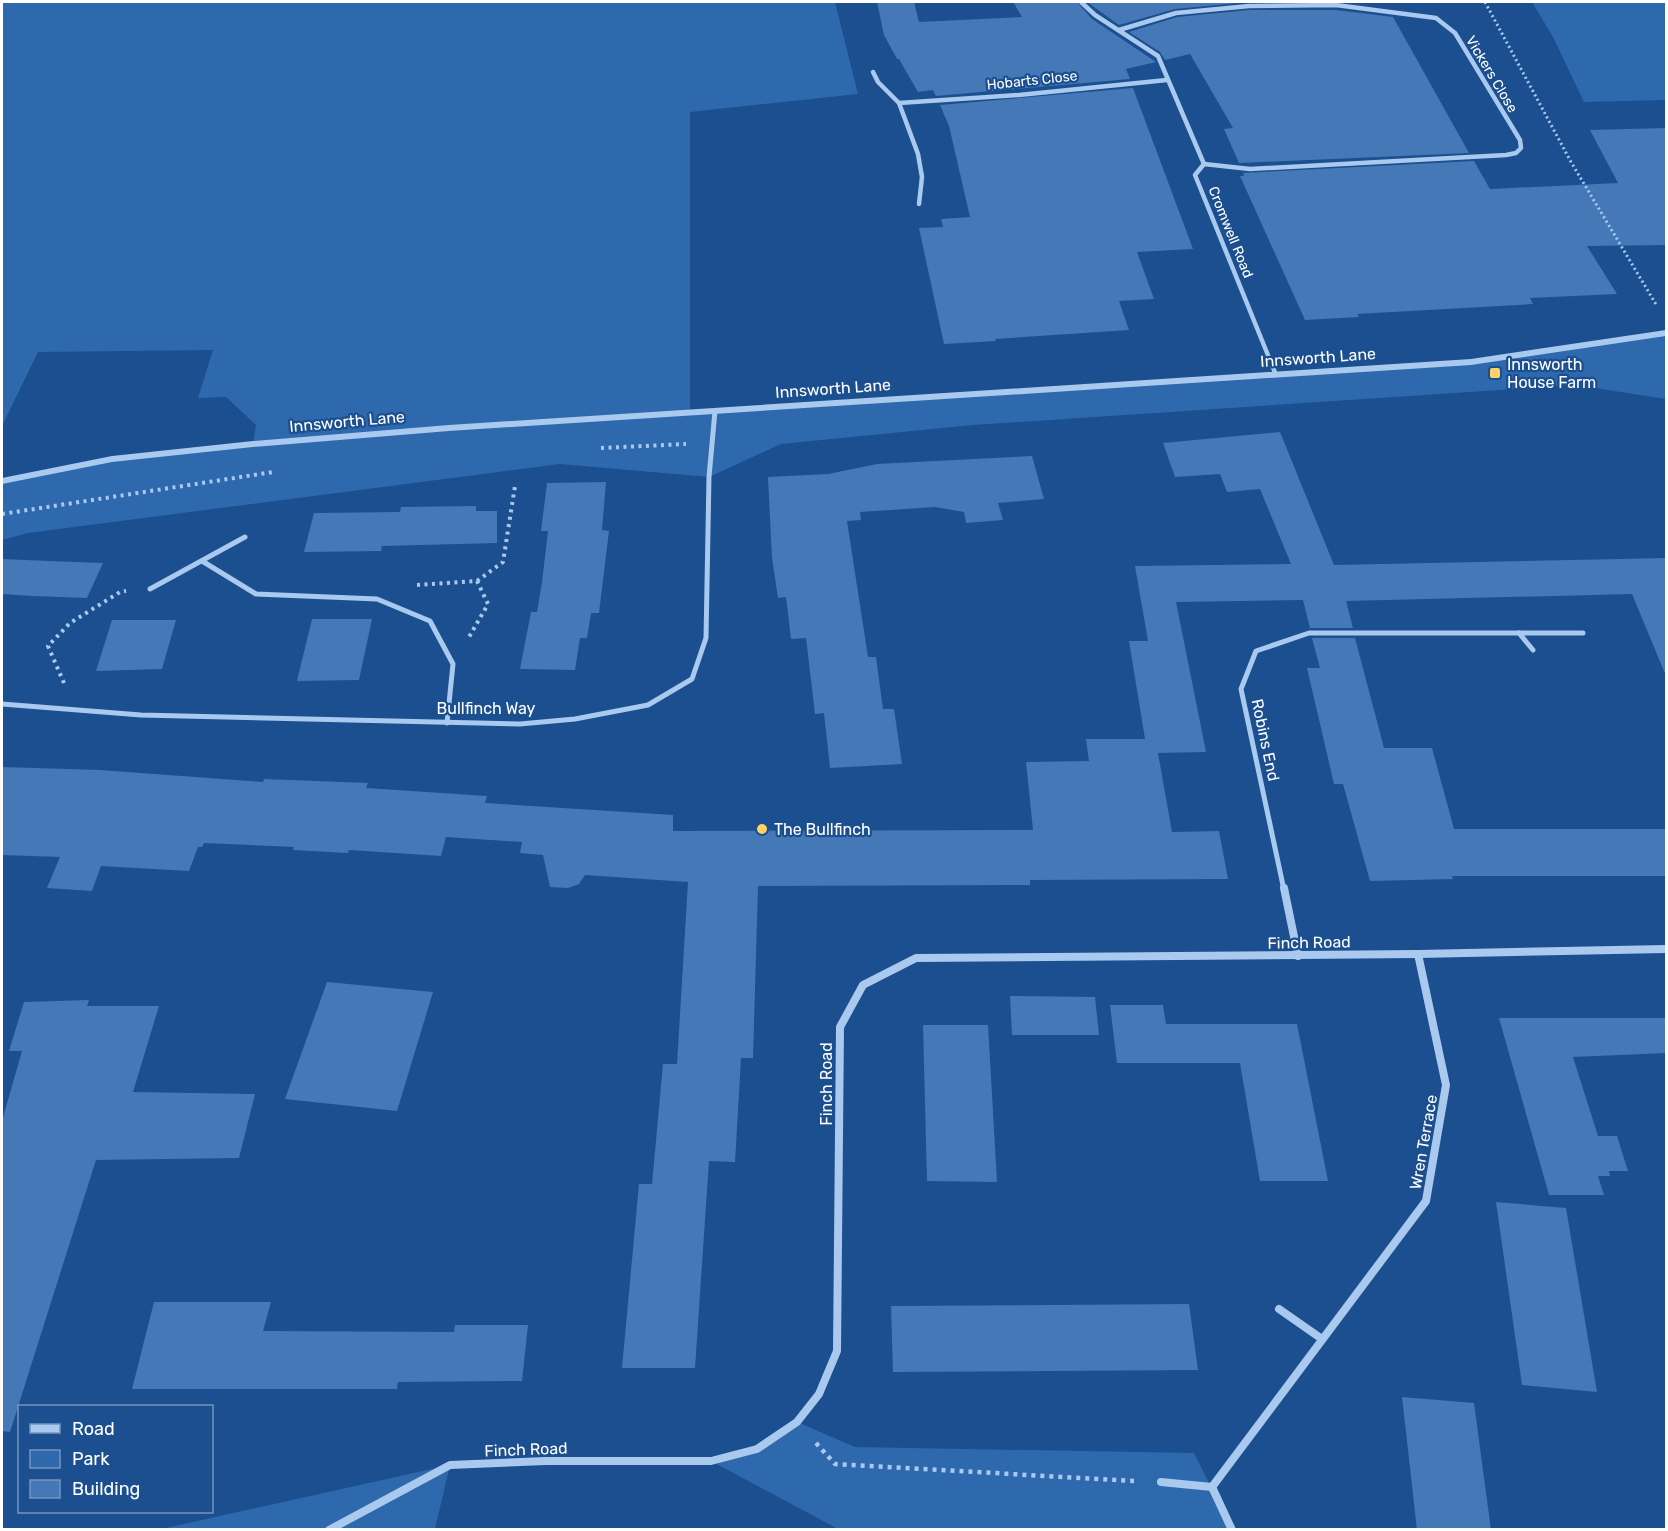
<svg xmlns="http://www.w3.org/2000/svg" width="1668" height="1531" viewBox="0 0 1668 1531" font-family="Rubik,sans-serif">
<rect width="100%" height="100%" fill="#1b4f8f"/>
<g fill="#2e69ad">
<polygon points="2,2 835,2 858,94 690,112 690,413 1471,362 1666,333 1666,399 1575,385 973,425 781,444 709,477 560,464 28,533 2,540 2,481 112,459 253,444 256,425 226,397 198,398 213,350 38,352 2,426"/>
<polygon points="1532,2 1666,2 1666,100 1584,102 1553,37"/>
<polygon points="797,1422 855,1447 1194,1453 1232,1529 838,1529 711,1461 757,1449"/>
<polygon points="450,1465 435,1529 161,1529"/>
</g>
<g fill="#4478b7">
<polygon points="877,2 914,2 919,22 1022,17 1013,2 1077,2 1092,19 1156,62 1126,69 1130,79 936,96 933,90 918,92 899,59 897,59 884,35"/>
<polygon points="1087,2 1249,2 1175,9 1119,25"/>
<polygon points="1249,10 1336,10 1393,17 1469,153 1239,163 1224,129 1233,128 1190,54 1165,60 1160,52 1129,32 1177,17"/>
<polygon points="1133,88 1193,249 1137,252 1154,299 1119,301 1129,330 995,339 996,341 944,344 919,228 943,227 941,219 970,217 949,126 940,105"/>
<polygon points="1666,128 1666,245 1587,246 1617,294 1530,298 1533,304 1357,314 1359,317 1305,320 1240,176 1244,176 1243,173 1474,161 1490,189 1618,183 1590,130"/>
<polygon points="1280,432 1334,565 1666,558 1666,676 1632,594 1346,601 1353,628 1310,628 1303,600 1176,602 1206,752 1158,753 1172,832 1219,831 1228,879 1030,880 1030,885 758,886 753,1058 741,1058 735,1162 709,1161 695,1368 622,1368 639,1184 652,1184 663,1064 677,1064 688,882 585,875 579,884 568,888 550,887 543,855 520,853 522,842 446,837 441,856 349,850 348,853 293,850 294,847 204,843 202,847 198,847 189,871 101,866 92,891 47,888 60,857 2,855 2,767 100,770 263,782 264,779 368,783 366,788 487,796 485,803 673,815 673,831 1033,830 1026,762 1089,761 1086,739 1145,739 1129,641 1148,641 1135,566 1291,564 1260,489 1227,492 1220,474 1175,477 1163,443"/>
<polygon points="1032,456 1044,499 998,503 1003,520 966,523 964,512 935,507 860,512 861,520 847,521 868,657 876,657 883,709 894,709 902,764 830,768 824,713 815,714 806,638 791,639 786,597 778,598 772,558 768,477 828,474 877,464"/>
<polygon points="606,482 602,530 609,531 599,613 591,613 587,638 580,638 575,670 520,669 531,612 537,612 542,582 548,531 541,531 547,483"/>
<polygon points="476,506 476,511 497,511 497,543 382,546 381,551 304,552 314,513 400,512 401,507"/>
<polygon points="2,559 49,561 103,563 87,598 32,596 2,594"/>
<polygon points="312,619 372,619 359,680 297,681"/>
<polygon points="112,620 176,620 162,669 96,671"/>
<polygon points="1312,638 1355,638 1384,748 1432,748 1454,829 1666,829 1666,876 1452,876 1453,879 1370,881 1343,784 1334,784 1307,668 1320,668"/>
<polygon points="327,982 433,992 397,1111 285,1099"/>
<polygon points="1010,996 1095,997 1099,1035 1012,1035"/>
<polygon points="89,1000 87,1006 159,1006 133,1092 255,1094 239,1158 96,1160 10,1432 2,1431 2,1121 22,1051 9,1051 24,1002"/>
<polygon points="1110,1005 1163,1005 1166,1024 1297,1024 1328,1181 1260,1181 1240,1063 1117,1063"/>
<polygon points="1499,1018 1666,1018 1666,1053 1573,1057 1598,1136 1617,1136 1628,1171 1609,1171 1610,1176 1598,1176 1604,1195 1549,1195"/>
<polygon points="923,1025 988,1025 997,1182 927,1181"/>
<polygon points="1496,1202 1566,1208 1597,1392 1522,1385"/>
<polygon points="154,1302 271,1302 263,1331 454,1332 455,1325 528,1325 522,1381 398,1382 397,1389 132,1389"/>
<polygon points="1189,1304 1198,1370 893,1372 891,1306"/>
<polygon points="1402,1397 1474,1403 1491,1530 1417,1530"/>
</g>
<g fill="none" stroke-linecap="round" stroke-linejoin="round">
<polyline stroke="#a9c9ee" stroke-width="3" stroke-dasharray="2 3" stroke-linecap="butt" points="1485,2 1571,162 1657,306"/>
<g stroke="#a9c9ee" stroke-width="4" stroke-dasharray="3 4.5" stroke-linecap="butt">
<polyline points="601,448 686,444"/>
<polyline points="2,514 273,472"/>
<polyline points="477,581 503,562 515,486"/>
<polyline points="417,585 477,581 488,604 469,637"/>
<polyline points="64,683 48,646 70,623 120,592 126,591"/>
</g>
<polyline stroke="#a9c9ee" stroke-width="4.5" stroke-dasharray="4 5" stroke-linecap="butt" points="816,1443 835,1464 1134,1481"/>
<g stroke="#a9c9ee" stroke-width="4.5">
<polyline points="1081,2 1095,15 1158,56 1204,164"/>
<polyline points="1119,30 1176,13 1249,6 1336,5 1436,18 1455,33 1520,140 1521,148 1516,153 1506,155 1250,169 1204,164"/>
<polyline points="873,72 878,82 899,103 918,154 922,177 919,204"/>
<polyline points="899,103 1019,95 1167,80"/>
<polyline points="1204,164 1195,175 1276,375"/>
</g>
<g stroke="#a9c9ee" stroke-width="5">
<polyline points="202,561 256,594 377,599 430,621 453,664 447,723"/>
<polyline points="150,589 245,537"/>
<polyline points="1519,633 1533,650"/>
<polyline points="2,704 141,715 520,724 575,719 648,705 692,679 706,638 709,477 715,411"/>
<polyline points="1284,890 1241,689 1256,651 1309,633 1583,633"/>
</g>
<g stroke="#a9c9ee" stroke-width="8">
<polyline points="1284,888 1298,956"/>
<polyline points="1279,1309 1322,1339"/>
<polyline points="1161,1482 1212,1487 1426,1201 1446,1085 1418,954"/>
<polyline points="1212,1487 1232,1530"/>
<polyline points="329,1530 450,1465 546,1461 711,1461 757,1449 797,1422 819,1394 837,1351 840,1027 863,985 916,958 1418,954 1666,949"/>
</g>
<polygon fill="#a9c9ee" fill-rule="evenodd" points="1666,330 1666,336 1471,365 449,431 253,447 112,462 2,484 2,478 112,456 253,441 449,425 1471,359"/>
</g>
<g fill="#ffd166" stroke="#1b4f8f" stroke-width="2">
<rect x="1489" y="367" width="12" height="12" rx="3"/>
<circle cx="762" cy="829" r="6"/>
</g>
<g text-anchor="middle" stroke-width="4.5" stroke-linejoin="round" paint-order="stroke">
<g font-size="14" fill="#fff" stroke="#1b4f8f">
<text transform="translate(1492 74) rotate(59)" y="5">Vickers Close</text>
<text transform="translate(1032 80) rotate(-6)" y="5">Hobarts Close</text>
<text transform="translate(1231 232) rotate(68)" y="5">Cromwell Road</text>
</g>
<g font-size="16" fill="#fff" stroke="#1b4f8f">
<text transform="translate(1318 357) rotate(-4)" y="6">Innsworth Lane</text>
<text transform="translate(833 388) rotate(-4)" y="6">Innsworth Lane</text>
<text transform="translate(347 421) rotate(-5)" y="6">Innsworth Lane</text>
<text x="486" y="714">Bullfinch Way</text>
<text transform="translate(1266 740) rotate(78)" y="6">Robins End</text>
<text transform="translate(1309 942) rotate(-1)" y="6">Finch Road</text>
<text transform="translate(826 1084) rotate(-90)" y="6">Finch Road</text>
<text transform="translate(1423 1142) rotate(-80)" y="6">Wren Terrace</text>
<text transform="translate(526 1449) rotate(-2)" y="6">Finch Road</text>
</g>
<g font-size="16" fill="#fff" stroke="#1b4f8f" text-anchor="start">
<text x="1507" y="370">Innsworth<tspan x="1507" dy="18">House Farm</tspan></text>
<text x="774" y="835">The Bullfinch</text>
</g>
</g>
<rect width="1668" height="1531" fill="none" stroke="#ffffff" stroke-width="6"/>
<rect x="18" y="1405" width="195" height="108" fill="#1b4f8f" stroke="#7695bc" stroke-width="1.5"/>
<rect x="30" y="1424" width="30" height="9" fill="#a9c9ee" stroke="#7695bc" stroke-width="1.5"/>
<text x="72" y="1435" font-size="18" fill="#ffffff">Road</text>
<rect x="30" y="1450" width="30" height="18" fill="#2e69ad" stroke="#7695bc" stroke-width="1.5"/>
<text x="72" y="1465" font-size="18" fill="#ffffff">Park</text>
<rect x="30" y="1480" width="30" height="18" fill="#4478b7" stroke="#7695bc" stroke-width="1.5"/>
<text x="72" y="1495" font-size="18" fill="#ffffff">Building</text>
</svg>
